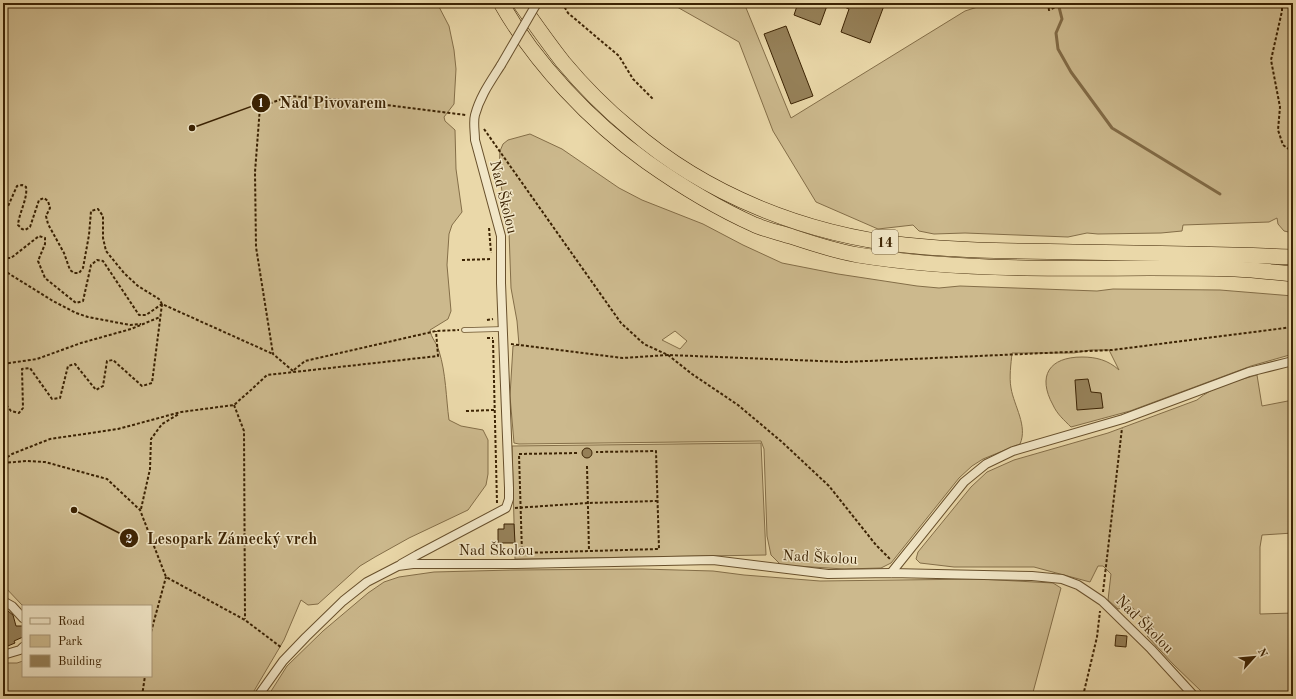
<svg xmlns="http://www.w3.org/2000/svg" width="1296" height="699" viewBox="0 0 1296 699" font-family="'Old Standard TT',serif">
<rect width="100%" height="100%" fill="#ead8a9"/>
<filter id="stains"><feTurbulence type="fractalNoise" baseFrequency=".005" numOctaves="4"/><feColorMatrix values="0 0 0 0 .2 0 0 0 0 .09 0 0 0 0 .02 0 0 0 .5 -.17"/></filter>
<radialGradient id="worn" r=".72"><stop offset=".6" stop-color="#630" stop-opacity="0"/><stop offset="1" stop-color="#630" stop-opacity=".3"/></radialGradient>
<g fill="#ccb98d" stroke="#846e48" fill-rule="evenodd">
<path d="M 3,3 L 437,3 L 449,26 L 454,50 L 456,69 L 454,104 L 444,117 L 445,121 L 455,130 L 456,169 L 462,212 L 452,225 L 449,234 L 447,265 L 451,311 L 448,319 L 430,330 C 431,338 437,343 439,351 C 446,373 446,398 449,420 L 461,426 L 483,430 L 488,440 L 488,474 L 486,485 L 468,510 L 409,538 L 375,557 L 360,566 L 318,604 L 308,605 L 301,600 L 284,640 L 251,696 L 3,696 L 3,663 L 17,663 L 23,661 L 23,676 L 151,676 L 151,606 L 25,606 L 22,605 L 3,585 Z"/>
<polygon points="670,3 744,3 791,118 965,11 990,3 1293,3 1293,233 1284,231 1278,224 1277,218 1269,222 1183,225 1182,231 1161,233 1098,234 1087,233 1068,237 965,233 934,234 919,231 913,225 878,229 816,202 773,131 739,42"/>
<path d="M 530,134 L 562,149 L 619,188 L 642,200 L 703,224 L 743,245 L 782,263 L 838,274 L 917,286 L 939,288 L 960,286 L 1097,291 L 1113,289 L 1220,290 L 1293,296 L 1293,354 L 1251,366 L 1130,411 L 1071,427 C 1064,420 1057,414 1053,405 C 1037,376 1049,357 1082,357 C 1096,357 1108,360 1119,370 L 1109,350 L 1090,350 L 1074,353 L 1012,353 C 1011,364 1009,377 1011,388 C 1014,406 1028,426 1020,444 L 983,459 L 972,466 L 959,478 L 891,563 L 881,568 L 844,569 L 781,565 L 771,555 L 767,536 L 764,449 L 761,441 L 519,444 L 514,443 L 510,396 L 513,346 L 519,345 L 517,321 L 511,288 L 509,231 L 503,199 L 499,169 L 500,151 L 503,144 L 508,140 ZM 675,331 L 687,341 L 680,349 L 662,340 Z"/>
<path d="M 1257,375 L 1262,406 L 1293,400 L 1293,533 L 1262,535 L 1260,547 L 1260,614 L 1293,613 L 1293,696 L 1219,696 L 1202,692 L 1173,664 L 1147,636 L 1154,630 L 1152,624 L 1146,617 L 1141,617 L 1131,606 L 1118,609 L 1108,600 L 1111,574 L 1103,566 L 1098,566 L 1090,582 L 1034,567 L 954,567 L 920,563 L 916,559 L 918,552 L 971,487 L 987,472 L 1014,460 L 1108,433 L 1197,400 C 1213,386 1236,381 1257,375 Z"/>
<polygon points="761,443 766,555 515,559 512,446"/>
<polygon points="642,569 713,571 744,575 820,581 979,579 1053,583 1061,588 1032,696 268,696 287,666 323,631 368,593 384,582 399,577 434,572 513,570"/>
</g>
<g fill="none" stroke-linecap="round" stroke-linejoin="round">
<polyline stroke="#816a45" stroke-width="3" points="1058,3 1062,19 1056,33 1058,49 1071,72 1112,128 1220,194"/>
</g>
<g fill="#968159" stroke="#3c2303">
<polygon points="798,3 828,3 820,25 794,15"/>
<polygon points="835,3 885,3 870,43 841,32 849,9"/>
<polygon points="786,26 813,96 791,104 764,34"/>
<polygon points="1088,379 1091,392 1101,393 1103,408 1077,410 1075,380"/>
<circle cx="587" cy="453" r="5"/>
<polygon points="504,524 514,524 515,543 498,543 498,529 504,529"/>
<polygon points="3,607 13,615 16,626 23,626 23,637 14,641 15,643 3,648"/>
<polygon points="1116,635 1127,636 1126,647 1115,646"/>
</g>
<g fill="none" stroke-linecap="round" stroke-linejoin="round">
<defs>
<polyline id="lane" points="464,330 503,329"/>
<g id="street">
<path d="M 401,564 L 417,555 L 506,508 L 509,499 L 509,488 L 501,283 L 501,236 L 475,140 C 475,132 473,122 475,115 C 480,96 491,81 501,65"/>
<polyline points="891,573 964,482 986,464 1013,451 1123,419 1249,372 1293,361"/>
<polyline points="3,601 12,606 23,618"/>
<polyline points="3,655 20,650 23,647"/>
<polyline points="258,696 283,661 306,637 343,601 367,582 398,566 413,564 516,564 713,560 828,574 891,573 1032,576 1062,579 1078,585 1102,601 1151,649 1194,696"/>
</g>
<g id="highway">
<path d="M 501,3 C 535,63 591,122 647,162 C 681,186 717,208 755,225 C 767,230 781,233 793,237 C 814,244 836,251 858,255 C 913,264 970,267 1026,268 C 1096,269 1166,267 1235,269 C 1255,270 1274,272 1293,274"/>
<path d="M 520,3 C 534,23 548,43 563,62 C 583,86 606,109 630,129 C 706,195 805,234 905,245 C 961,251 1017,251 1073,252 C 1146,253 1220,254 1293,257"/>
</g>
</defs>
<use href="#lane" stroke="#68502c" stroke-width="5.5"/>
<use href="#street" stroke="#68502c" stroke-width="10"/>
<use href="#highway" stroke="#3c2303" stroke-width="16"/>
<g stroke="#3c2303" stroke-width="2" stroke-dasharray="3 2" stroke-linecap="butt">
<polyline points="562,3 568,13 619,56 633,79 653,99"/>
<polyline points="1048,3 1049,10 1064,3"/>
<polyline points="1282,3 1282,11 1271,60 1280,107 1278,130 1283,145 1293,152"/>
<polyline points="484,129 621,323 644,344 668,355 692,374 738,405 782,442 829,486 876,545 891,560"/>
<path d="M 3,214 L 5,213 L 17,186 L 22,185 L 26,187 C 28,198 19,213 18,225 L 22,229 L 25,230 L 30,227 L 39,200 L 44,198 L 48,201 L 50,208 L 46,216 L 48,224 L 64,253 L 70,270 L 74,273 L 79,273 L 83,268 L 89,235 L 91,211 L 98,209 L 103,216 L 103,238 L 106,251 L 124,273 L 138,286 L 159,299 L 162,304 L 273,354"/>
<polyline points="489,228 491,253"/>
<polyline points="3,256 5,258 11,258 39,236 45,238 45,244 38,261 45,278 76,303 83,301 91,265 97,260 103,261 139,315 146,315 162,304"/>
<polyline points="462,260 491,259"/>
<polyline points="3,270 53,301 76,313 88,317 130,325 141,324"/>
<polyline points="487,320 493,319"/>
<polyline points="487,338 493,338"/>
<polyline points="493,340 497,503"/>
<polyline points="511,344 623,358 668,355 845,362 1112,350 1293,327"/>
<polyline points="3,364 37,359 81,343 131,329 160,317"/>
<polyline points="294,370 305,361 436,331 459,330"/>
<polyline points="293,371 273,354 256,247 255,172 260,107 290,96 354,101 466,115"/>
<polyline points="3,401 11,411 19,413 23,408 22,369 30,368 52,399 60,398 68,366 75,364 96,390 103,386 107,361 113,360 142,386 152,383 162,304"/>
<polyline points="234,405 244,431 245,619"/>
<polyline points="466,411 494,410"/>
<polyline points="577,453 519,454 522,553 659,549 656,451 596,452"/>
<polyline points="3,460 12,454 50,439 118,429 181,412 234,405 252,389 267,375 438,356 436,331"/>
<polyline points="3,463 26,461 45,462 107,479 140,510 166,577 245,620 282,648"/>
<polyline points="587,466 589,551"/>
<polyline points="515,508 588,503 657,501"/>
<polyline points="141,509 150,469 151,439 162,424 179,414"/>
<polyline points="1103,592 1122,428"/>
<polyline points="151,632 166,577"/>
<polyline points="136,696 142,695"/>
<polyline points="142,696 145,676"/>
<polyline points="1083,696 1097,637 1100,611"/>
</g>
<use href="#lane" stroke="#f1e6c7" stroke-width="4"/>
<use href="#street" stroke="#f1e6c7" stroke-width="8"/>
<use href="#highway" stroke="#ead8a9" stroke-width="15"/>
<defs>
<polyline id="street-bridge" points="501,65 537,3"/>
</defs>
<use href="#street-bridge" stroke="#68502c" stroke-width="10" stroke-linecap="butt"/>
<use href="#street-bridge" stroke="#f1e6c7" stroke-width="8"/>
</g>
<g text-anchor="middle" stroke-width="3" stroke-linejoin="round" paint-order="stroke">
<rect fill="#f1e6c7" stroke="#725e3e" stroke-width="1" x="872" y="230" width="26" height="24" rx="3"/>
<g font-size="14" font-weight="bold" fill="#3c2303">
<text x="885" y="247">14</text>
</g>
<g font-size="15" fill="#3c2303" stroke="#f1e6c7">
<text transform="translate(504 197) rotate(76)" y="5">Nad Školou</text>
<text x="496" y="555">Nad Školou</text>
<text transform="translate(820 557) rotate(3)" y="5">Nad Školou</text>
<text transform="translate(1145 624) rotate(45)" y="5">Nad Školou</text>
</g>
</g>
<path fill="none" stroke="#3c2303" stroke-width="1.5" d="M192 128L261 103M74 510L129 538"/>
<g fill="#3c2303" stroke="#f1e6c7" stroke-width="1.5">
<circle cx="192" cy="128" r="4"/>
<circle cx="74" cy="510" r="4"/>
<circle cx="261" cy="103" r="10"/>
<circle cx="129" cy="538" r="10"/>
</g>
<g font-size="12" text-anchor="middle" font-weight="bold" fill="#fff">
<text x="261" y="107">1</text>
<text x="129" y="543">2</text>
</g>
<g font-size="16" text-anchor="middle" font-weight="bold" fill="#3c2303" stroke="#f1e6c7" stroke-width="3" stroke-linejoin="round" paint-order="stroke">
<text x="333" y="108">Nad Pivovarem</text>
<text x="232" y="544">Lesopark Zámecký vrch</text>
</g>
<rect width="1296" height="699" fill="none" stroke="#ead8a9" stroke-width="16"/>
<rect x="4" y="4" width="1288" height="691" fill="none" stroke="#3c2303" stroke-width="2"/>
<rect x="8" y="8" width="1280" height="683" fill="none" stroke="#3c2303"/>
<rect x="22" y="605" width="130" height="72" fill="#f1e6c7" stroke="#a99879"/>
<rect x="30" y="618" width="20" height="6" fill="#f1e6c7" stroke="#a99879"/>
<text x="58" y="625" font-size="12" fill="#3c2303">Road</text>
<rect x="30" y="635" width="20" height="12" fill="#ccb98d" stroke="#a99879"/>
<text x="58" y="645" font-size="12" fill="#3c2303">Park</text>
<rect x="30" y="655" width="20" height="12" fill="#968159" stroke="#a99879"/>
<text x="58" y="665" font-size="12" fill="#3c2303">Building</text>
<g transform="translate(1254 657) rotate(63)" stroke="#f1e6c7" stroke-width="3" paint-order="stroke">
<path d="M0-3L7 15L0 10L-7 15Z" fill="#3c2303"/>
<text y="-6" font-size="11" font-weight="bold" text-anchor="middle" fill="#3c2303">N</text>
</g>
<rect width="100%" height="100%" filter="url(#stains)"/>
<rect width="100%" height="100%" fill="url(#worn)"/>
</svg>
